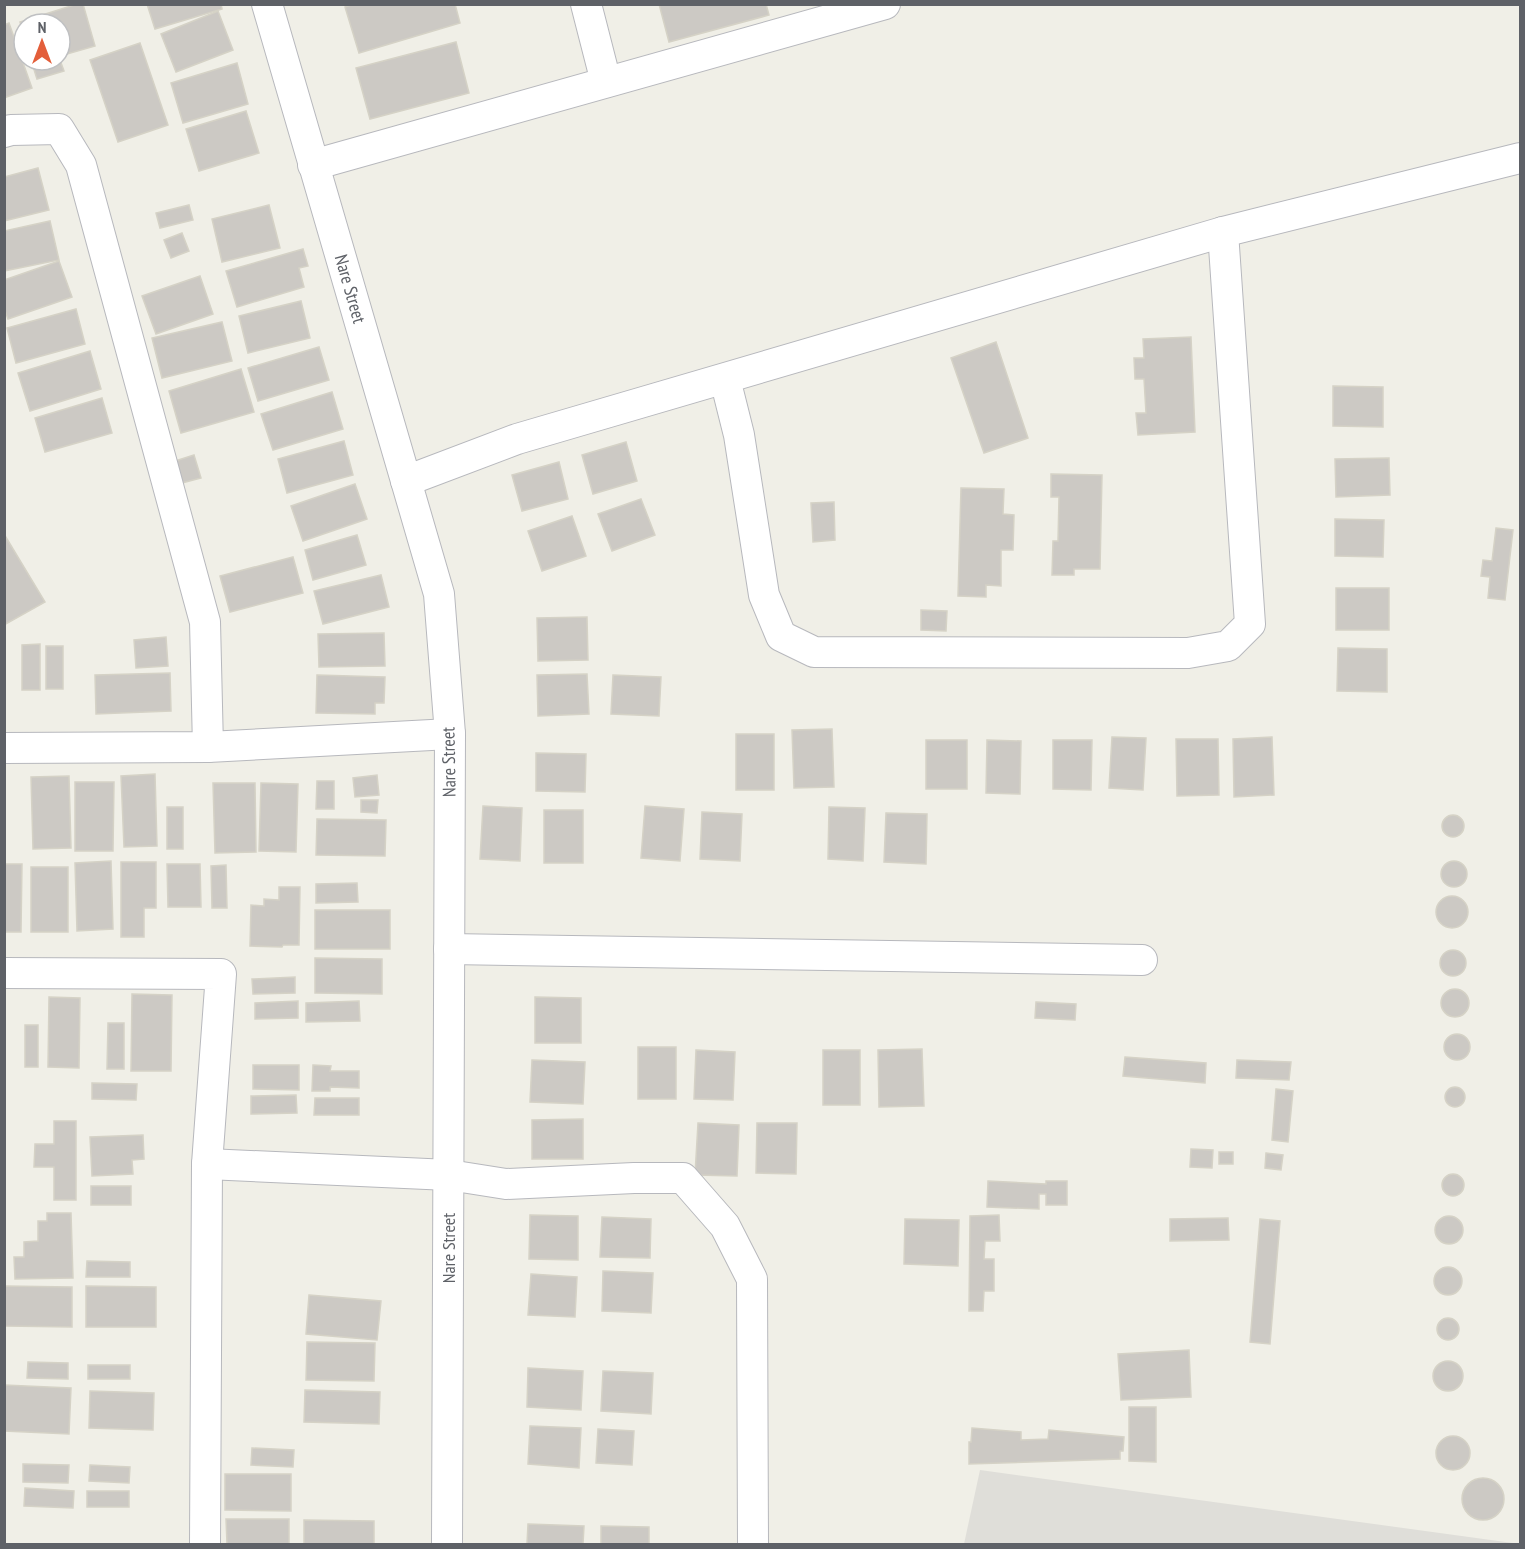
<svg xmlns="http://www.w3.org/2000/svg" width="1525" height="1549" viewBox="0 0 1525 1549" font-family="'PT Sans Narrow',sans-serif">
<rect width="100%" height="100%" fill="#f0efe7"/>
<polygon fill="#dfded9" points="980,1470 1520,1544 964,1544"/>
<g fill="#ccc9c4" stroke="#d5d2c6" stroke-width="1.5">
<polygon points="77,4 83,4 95,46 60,56 60,24 24,24 24,36 20,22"/>
<polygon points="147,4 221,4 222,9 155,29"/>
<polygon points="354,4 455,4 460,23 359,53 345,7"/>
<polygon points="659,4 766,4 769,15 669,42"/>
<polygon points="218,11 233,50 176,72 161,34"/>
<polygon points="9,23 32,88 4,98 4,25"/>
<polygon points="456,42 469,93 370,119 356,68"/>
<polygon points="140,43 168,125 118,142 90,60"/>
<polygon points="31,60 60,60 64,71 37,79"/>
<polygon points="237,63 248,104 183,123 171,83"/>
<polygon points="246,111 259,153 199,171 186,129"/>
<polygon points="38,168 49,210 4,221 4,177"/>
<polygon points="189,205 193,220 160,228 156,213"/>
<polygon points="269,205 280,248 222,262 212,219"/>
<polygon points="50,221 59,260 4,271 4,231"/>
<polygon points="182,233 189,251 171,258 164,240"/>
<polygon points="303,249 308,266 299,268 304,287 237,307 226,271"/>
<polygon points="59,261 72,297 8,319 4,308 4,280"/>
<polygon points="200,276 213,314 156,334 142,296"/>
<polygon points="301,301 310,338 248,353 239,316"/>
<polygon points="76,309 85,344 16,363 7,328"/>
<polygon points="222,322 232,361 162,378 152,338"/>
<polygon points="1191,337 1195,432 1138,435 1136,413 1146,413 1144,379 1135,379 1134,358 1144,358 1143,339"/>
<polygon points="996,342 1028,438 984,453 951,358"/>
<polygon points="319,347 329,380 258,401 248,368"/>
<polygon points="90,351 101,389 30,411 18,373"/>
<polygon points="241,369 254,412 181,433 169,391"/>
<polygon points="1333,386 1383,387 1383,427 1333,426"/>
<polygon points="332,392 343,429 273,450 261,414"/>
<polygon points="102,398 112,433 45,452 35,418"/>
<polygon points="344,441 353,475 287,493 278,459"/>
<polygon points="626,442 637,481 593,494 582,455"/>
<polygon points="194,455 201,478 178,484 172,462"/>
<polygon points="1389,458 1390,495 1336,497 1335,459"/>
<polygon points="559,462 568,499 522,511 512,475"/>
<polygon points="1051,474 1102,475 1100,569 1074,569 1074,575 1052,575 1053,541 1058,541 1059,497 1051,497"/>
<polygon points="355,484 367,519 303,541 291,506"/>
<polygon points="961,488 1004,489 1003,514 1014,515 1013,550 1001,550 1001,586 986,585 986,597 958,596"/>
<polygon points="641,499 655,535 612,551 598,514"/>
<polygon points="834,502 835,540 813,542 811,503"/>
<polygon points="572,516 586,556 542,571 528,531"/>
<polygon points="1335,519 1384,520 1383,557 1335,556"/>
<polygon points="1496,528 1513,530 1505,600 1488,598 1490,577 1481,576 1483,560 1492,561"/>
<polygon points="4,534 45,602 4,625"/>
<polygon points="357,535 366,565 313,580 305,550"/>
<polygon points="293,557 303,593 230,612 220,576"/>
<polygon points="381,575 389,607 323,624 314,591"/>
<rect x="1336" y="588" width="53" height="42"/>
<polygon points="921,610 947,611 946,631 921,630"/>
<polygon points="587,617 588,660 538,661 537,618"/>
<polygon points="384,633 385,666 319,667 318,634"/>
<polygon points="166,637 168,666 136,668 134,640"/>
<polygon points="40,644 40,690 22,690 22,645"/>
<rect x="46" y="646" width="17" height="43"/>
<polygon points="1338,648 1387,649 1387,692 1337,691"/>
<polygon points="170,673 171,711 96,714 95,675"/>
<polygon points="587,674 589,714 538,716 537,675"/>
<polygon points="317,675 385,677 384,703 375,703 375,714 316,713"/>
<polygon points="613,675 661,677 659,716 611,714"/>
<polygon points="832,729 834,787 794,788 792,730"/>
<rect x="736" y="734" width="38" height="56"/>
<polygon points="1112,737 1146,738 1143,790 1109,788"/>
<polygon points="1272,737 1274,795 1234,797 1233,739"/>
<polygon points="1176,739 1218,739 1219,795 1177,796"/>
<rect x="926" y="740" width="41" height="49"/>
<polygon points="987,740 1021,741 1020,794 986,793"/>
<polygon points="1053,740 1092,740 1091,790 1053,789"/>
<polygon points="536,753 586,754 585,792 536,791"/>
<polygon points="155,774 157,846 124,847 121,776"/>
<polygon points="377,775 379,795 355,797 353,778"/>
<polygon points="69,776 71,848 33,849 31,777"/>
<polygon points="317,781 334,781 334,809 316,809"/>
<polygon points="75,782 114,782 113,851 75,851"/>
<polygon points="213,783 255,783 256,852 215,853"/>
<polygon points="261,783 298,784 296,852 259,851"/>
<polygon points="361,800 378,800 377,813 361,812"/>
<polygon points="483,806 522,808 520,861 480,859"/>
<polygon points="645,806 684,809 680,861 641,858"/>
<rect x="167" y="807" width="16" height="42"/>
<polygon points="829,807 865,808 863,861 828,859"/>
<rect x="544" y="810" width="39" height="53"/>
<polygon points="702,812 742,814 740,861 700,859"/>
<polygon points="886,813 927,814 926,864 884,862"/>
<circle cx="1453" cy="826" r="11"/>
<polygon points="317,819 386,820 385,856 316,855"/>
<circle cx="1454" cy="874" r="13"/>
<polygon points="111,861 113,929 77,931 75,863"/>
<polygon points="121,862 156,862 156,908 144,908 144,937 121,937"/>
<polygon points="4,864 22,864 21,932 4,932"/>
<polygon points="167,864 200,864 201,907 168,907"/>
<polygon points="226,865 227,908 212,908 211,866"/>
<rect x="31" y="867" width="37" height="65"/>
<polygon points="357,883 358,902 316,903 316,884"/>
<polygon points="279,887 300,887 299,945 283,945 282,947 250,946 251,905 264,906 264,899 279,900"/>
<circle cx="1452" cy="912" r="16"/>
<rect x="315" y="910" width="75" height="39"/>
<circle cx="1453" cy="963" r="13"/>
<polygon points="315,958 382,959 382,994 315,993"/>
<polygon points="295,977 295,993 253,994 252,979"/>
<circle cx="1455" cy="1003" r="14"/>
<polygon points="132,994 172,995 171,1071 131,1071"/>
<polygon points="49,997 80,998 79,1068 48,1067"/>
<polygon points="535,997 581,998 581,1043 535,1043"/>
<polygon points="298,1001 298,1018 255,1019 255,1003"/>
<polygon points="359,1001 360,1021 306,1022 306,1003"/>
<polygon points="1036,1002 1076,1004 1075,1020 1035,1018"/>
<polygon points="108,1023 124,1023 124,1069 107,1069"/>
<rect x="25" y="1025" width="13" height="42"/>
<circle cx="1457" cy="1047" r="13"/>
<rect x="638" y="1047" width="38" height="52"/>
<polygon points="922,1049 924,1106 879,1107 878,1050"/>
<polygon points="696,1050 735,1052 733,1100 694,1099"/>
<rect x="823" y="1050" width="37" height="55"/>
<polygon points="1125,1057 1206,1063 1205,1083 1123,1076"/>
<polygon points="532,1060 585,1062 583,1104 530,1102"/>
<polygon points="1237,1060 1291,1062 1289,1080 1236,1078"/>
<polygon points="253,1065 299,1065 299,1090 253,1089"/>
<polygon points="313,1065 331,1066 330,1071 359,1071 359,1088 330,1087 330,1091 312,1091"/>
<polygon points="92,1083 137,1084 136,1100 92,1099"/>
<circle cx="1455" cy="1097" r="10"/>
<polygon points="1276,1089 1293,1091 1288,1142 1272,1140"/>
<polygon points="296,1095 297,1113 251,1114 251,1096"/>
<polygon points="315,1098 359,1098 359,1115 314,1115"/>
<polygon points="583,1119 583,1159 532,1159 532,1120"/>
<polygon points="54,1121 76,1121 76,1200 54,1200 54,1167 34,1167 35,1144 54,1144"/>
<polygon points="698,1123 739,1125 737,1176 695,1175"/>
<polygon points="757,1123 797,1123 796,1174 756,1173"/>
<polygon points="143,1135 144,1159 132,1160 133,1174 92,1176 90,1137"/>
<polygon points="1191,1149 1213,1150 1212,1168 1190,1167"/>
<rect x="1219" y="1152" width="14" height="12"/>
<polygon points="1266,1153 1283,1155 1281,1170 1265,1168"/>
<circle cx="1453" cy="1185" r="11"/>
<polygon points="988,1181 1046,1184 1046,1181 1067,1181 1067,1205 1046,1205 1046,1194 1039,1194 1039,1209 987,1207"/>
<rect x="91" y="1186" width="40" height="19"/>
<polygon points="47,1213 71,1213 73,1278 15,1279 14,1257 24,1257 24,1242 38,1241 38,1221 47,1221"/>
<polygon points="530,1215 578,1216 578,1260 529,1259"/>
<polygon points="999,1215 1000,1241 985,1241 984,1259 994,1259 994,1291 984,1291 983,1311 969,1311 970,1216"/>
<circle cx="1449" cy="1230" r="14"/>
<polygon points="602,1217 651,1219 650,1258 600,1257"/>
<polygon points="1228,1218 1229,1240 1170,1241 1170,1219"/>
<polygon points="905,1219 959,1220 958,1266 904,1264"/>
<polygon points="1260,1219 1280,1221 1270,1344 1250,1342"/>
<polygon points="87,1261 130,1262 130,1277 86,1277"/>
<circle cx="1448" cy="1281" r="14"/>
<polygon points="603,1271 653,1273 651,1313 602,1311"/>
<polygon points="531,1274 577,1277 575,1317 528,1315"/>
<polygon points="5,1286 72,1287 72,1327 5,1326"/>
<polygon points="86,1286 156,1287 156,1327 86,1327"/>
<polygon points="309,1295 381,1301 377,1340 306,1334"/>
<circle cx="1448" cy="1329" r="11"/>
<polygon points="307,1342 375,1343 374,1381 306,1380"/>
<polygon points="1189,1350 1191,1397 1121,1400 1118,1354"/>
<circle cx="1448" cy="1376" r="15"/>
<polygon points="28,1362 68,1363 68,1379 27,1378"/>
<rect x="88" y="1365" width="42" height="14"/>
<polygon points="528,1368 583,1371 581,1410 527,1407"/>
<polygon points="603,1371 653,1373 651,1414 601,1411"/>
<polygon points="4,1385 71,1388 69,1434 4,1431"/>
<polygon points="305,1390 380,1392 379,1424 304,1422"/>
<polygon points="90,1391 154,1393 153,1430 89,1428"/>
<polygon points="1129,1407 1156,1407 1156,1462 1129,1461"/>
<polygon points="530,1426 581,1428 579,1468 528,1464"/>
<polygon points="972,1428 1021,1432 1021,1440 1048,1439 1049,1430 1124,1437 1123,1451 1120,1451 1120,1459 969,1464 969,1442 971,1442"/>
<polygon points="598,1429 634,1431 632,1465 596,1463"/>
<circle cx="1453" cy="1453" r="17"/>
<polygon points="252,1448 294,1450 293,1467 251,1465"/>
<polygon points="23,1464 69,1465 68,1483 23,1482"/>
<polygon points="90,1465 130,1467 129,1483 89,1481"/>
<polygon points="225,1474 291,1474 291,1511 225,1510"/>
<circle cx="1483" cy="1499" r="21"/>
<polygon points="25,1488 74,1491 73,1508 24,1506"/>
<rect x="87" y="1491" width="42" height="16"/>
<polygon points="226,1519 289,1519 289,1544 227,1544"/>
<polygon points="304,1520 374,1521 374,1544 304,1544"/>
<polygon points="528,1524 584,1526 583,1544 527,1544"/>
<polygon points="601,1526 649,1527 649,1544 601,1544"/>
</g>
<g fill="none" stroke-linecap="round" stroke-linejoin="round">
<defs>
<g id="minor">
<polyline points="267,4 439,594 450,734 447,1544"/>
<polyline points="586,4 606,82"/>
<polyline points="4,132 11,130 59,129 81,165 205,622 208,747"/>
<polyline points="313,165 885,4"/>
<polyline points="725,379 739,435 764,595 781,636 814,652 1188,653 1228,646 1250,624 1223,232"/>
<polyline points="406,481 517,439 1223,232 1520,158"/>
<polyline points="4,748 208,747 450,734"/>
<polyline points="449,949 1142,960"/>
<polyline points="4,973 221,974 207,1164 205,1544"/>
<polyline points="207,1164 449,1175 506,1184 634,1178 683,1178 725,1226 752,1279 753,1544"/>
</g>
</defs>
<use href="#minor" stroke="#b7b8bd" stroke-width="32"/>
<use href="#minor" stroke="#fff" stroke-width="30"/>
</g>
<g text-anchor="middle" stroke-width="4.5" stroke-linejoin="round" paint-order="stroke">
<g font-size="18" fill="#5e6167" stroke="#fff">
<text transform="translate(350 289) rotate(74)" y="6">Nare Street</text>
<text transform="translate(449 762) rotate(-91)" y="6">Nare Street</text>
<text transform="translate(449 1248) rotate(-90)" y="6">Nare Street</text>
</g>
</g>
<rect width="1525" height="1549" fill="none" stroke="#5e6167" stroke-width="12"/>
<g transform="translate(42 42)"><circle r="28" fill="#ffffff" stroke="#bfc0c2" stroke-width="1.5"/>
<path d="M0-4.5L10 22L0 15L-10 22Z" fill="#e35e3a"/>
<text y="-9" font-size="16" font-weight="bold" text-anchor="middle" fill="#5e6167">N</text>
</g>
</svg>
